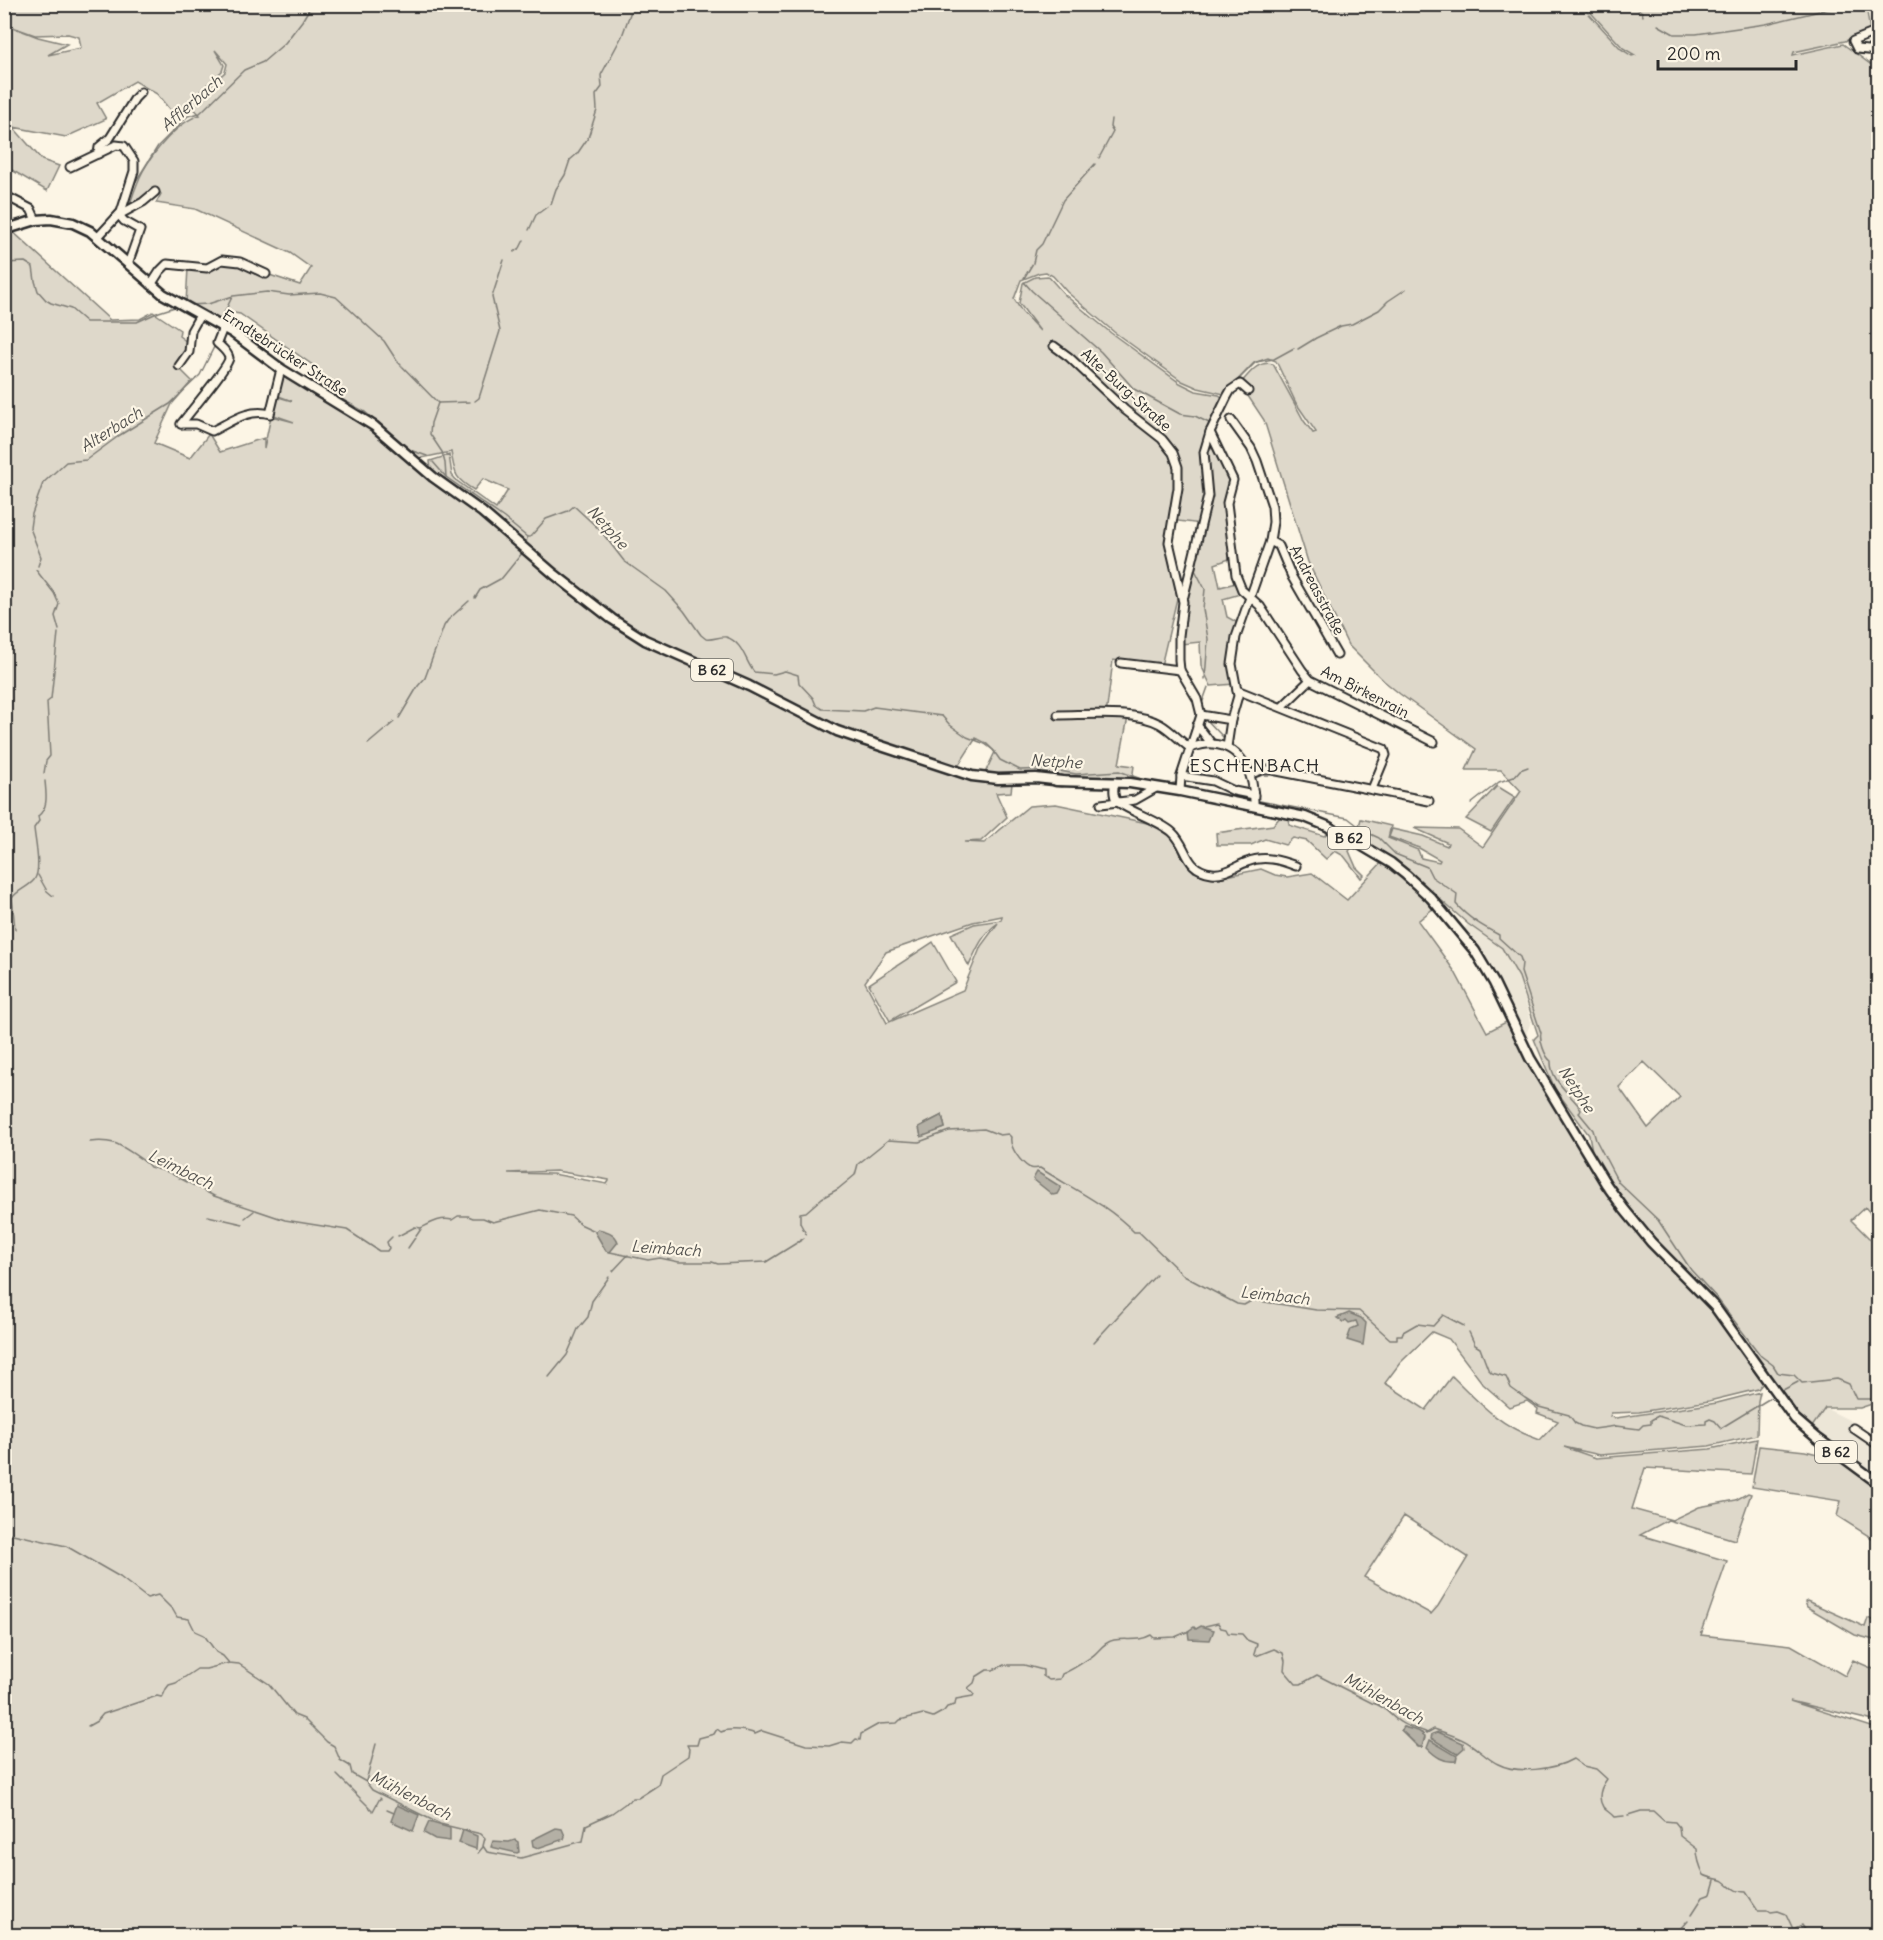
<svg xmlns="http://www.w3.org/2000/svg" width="1883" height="1940" viewBox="0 0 1883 1940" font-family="Delius,sans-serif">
<rect width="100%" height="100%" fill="#fcf5e5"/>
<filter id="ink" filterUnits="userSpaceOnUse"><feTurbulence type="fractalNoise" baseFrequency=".0167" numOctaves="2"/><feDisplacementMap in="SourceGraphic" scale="12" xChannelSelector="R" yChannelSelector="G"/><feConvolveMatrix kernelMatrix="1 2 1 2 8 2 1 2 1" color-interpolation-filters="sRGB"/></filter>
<g filter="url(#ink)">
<g fill="#ece6d7">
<polygon points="1468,924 1502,948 1519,977 1531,1022 1527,1032 1529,1050 1462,931"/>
<polygon points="1825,1408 1851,1421 1878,1441 1878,1480 1812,1427"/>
</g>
<g fill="#ded8ca" stroke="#84827a" stroke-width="1.5" fill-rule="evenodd">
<path d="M 1580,4 L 1621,49 L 1632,56 L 1635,55 L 1623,48 L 1584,5 L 1866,5 L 1870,32 L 1845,41 L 1794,52 L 1793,55 L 1843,44 L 1878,70 L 1878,1222 L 1865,1207 L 1851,1220 L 1878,1247 L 1878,1402 L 1860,1408 L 1825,1408 L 1812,1427 L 1800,1418 L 1743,1342 L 1658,1245 L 1612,1187 L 1593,1156 L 1589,1135 L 1555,1089 L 1534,1039 L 1538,1035 L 1519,977 L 1502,948 L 1468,924 L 1397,861 L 1356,836 L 1361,819 L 1391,826 L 1388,838 L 1418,850 L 1421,858 L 1439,862 L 1440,860 L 1419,848 L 1389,837 L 1392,829 L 1423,836 L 1447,846 L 1448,843 L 1414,828 L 1458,829 L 1483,847 L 1521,791 L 1501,770 L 1466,770 L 1476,749 L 1400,694 L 1384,681 L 1348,645 L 1308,562 L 1264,420 L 1240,384 C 1250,373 1258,360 1273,364 L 1304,421 L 1313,433 L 1316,432 L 1296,403 L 1276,361 L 1268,358 L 1254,363 L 1224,394 L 1198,388 L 1182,381 L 1114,332 L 1067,292 L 1053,276 L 1046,272 L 1039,273 L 1021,280 L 1014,299 L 1022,312 L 1040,331 L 1019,303 L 1023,283 L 1035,277 L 1048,276 L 1065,295 L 1111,333 L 1180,383 L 1196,391 L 1219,395 L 1223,398 L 1208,431 L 1206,498 L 1201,524 L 1171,520 L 1167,541 L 1179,590 L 1161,666 L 1113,660 L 1106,716 L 1128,717 L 1119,764 L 1134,766 L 1132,780 L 1025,775 L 984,775 L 995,752 L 986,743 L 976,738 L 953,774 L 987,782 L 1012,784 L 1011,792 L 996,793 L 1007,817 L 981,841 L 964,842 L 984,843 L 1029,806 L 1056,804 L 1147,823 L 1167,829 L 1172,835 L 1182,857 L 1194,872 L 1217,878 L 1261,869 L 1275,875 L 1287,877 L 1312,873 L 1347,900 L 1382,862 L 1430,901 L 1435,907 L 1418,921 L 1455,972 L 1487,1032 L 1508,1021 L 1611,1197 L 1671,1269 L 1729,1330 L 1764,1382 L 1758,1389 L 1709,1401 L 1639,1412 L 1611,1413 L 1610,1417 L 1616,1418 L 1717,1403 L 1760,1392 L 1758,1401 L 1757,1435 L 1709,1446 L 1600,1455 L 1564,1447 L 1596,1458 L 1710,1449 L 1757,1439 L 1751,1474 L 1645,1468 L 1632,1509 L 1672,1520 L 1699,1507 L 1736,1500 L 1748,1493 L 1751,1494 L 1735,1540 L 1668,1520 L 1640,1535 L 1727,1561 L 1701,1635 L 1791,1645 L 1845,1676 L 1853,1660 L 1878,1671 L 1878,1722 L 1790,1701 L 1878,1729 L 1878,1935 L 5,1935 L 5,234 L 12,231 L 110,320 L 140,319 L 153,312 L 180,330 L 179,336 L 187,342 L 187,351 L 179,368 L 192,381 L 172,404 L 154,443 L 190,458 L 209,434 L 220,452 L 264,438 L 264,449 L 271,416 L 294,422 L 271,414 L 275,396 L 292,401 L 276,395 L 282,373 L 380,434 L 418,470 L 655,648 L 727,679 L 636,632 L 431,471 L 430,461 L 449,455 L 452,475 L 457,481 L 496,509 L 508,490 L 483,479 L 474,490 C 454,478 455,474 451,452 L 417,459 L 374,421 L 306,381 L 314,366 L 240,314 L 228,312 L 221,322 L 186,303 L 188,268 L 222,263 L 239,265 L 300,285 L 311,268 L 290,253 L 195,209 L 156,203 L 161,194 L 157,188 L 129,207 C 133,195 137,182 143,171 C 154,151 179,121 200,115 L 190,104 L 225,72 L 227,64 L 215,50 L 224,65 L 222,71 L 174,115 L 157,94 L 135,81 L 97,103 L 106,119 L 66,137 L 13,127 L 42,160 L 59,166 L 47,191 L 5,166 L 4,5 ZM 7,25 L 35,35 L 68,34 L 79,37 L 81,48 L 48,55 L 67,44 L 38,37 ZM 1002,916 L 1001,920 L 974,924 L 951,934 L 969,966 C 976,950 983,933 998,923 L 981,946 L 963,990 L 887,1023 L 865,982 L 886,952 L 973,922 ZM 1644,1062 L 1680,1097 L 1648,1128 L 1619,1087 ZM 942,1115 L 945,1128 L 921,1136 L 919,1127 ZM 556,1171 L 609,1180 L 609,1181 L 607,1184 L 553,1174 L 508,1173 ZM 1432,1332 L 1449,1339 L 1483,1384 L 1509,1407 L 1527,1401 L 1538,1409 L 1537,1413 L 1558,1421 L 1540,1440 C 1501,1427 1481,1405 1452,1376 L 1426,1410 L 1385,1383 L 1400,1363 ZM 1404,1516 L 1468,1557 L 1438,1606 L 1431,1614 L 1364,1577 ZM 1403,1727 L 1422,1733 L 1425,1738 L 1422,1747 L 1418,1747 L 1401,1730 Z"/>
<polygon points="1210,435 1231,480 1224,503 1232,558 1215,564 1220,587 1236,583 1240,594 1223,599 1227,617 1238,623 1234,684 1211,686 1201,665 1200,642 1181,644 1186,602 1209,497 1205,451"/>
<polygon points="1497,786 1515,797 1491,832 1466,819"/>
<polygon points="1283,814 1290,818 1289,825 1324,836 1329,832 1354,845 1349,851 1356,867 1364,875 1361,878 1344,856 1335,851 1326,859 1307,841 1293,838 1285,845 1265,839 1251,845 1217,845 1216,833 1273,825"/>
<polygon points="933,942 956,982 890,1021 869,984"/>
<polygon points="1759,1446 1805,1451 1839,1459 1878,1488 1878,1542 1837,1516 1841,1501 1752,1487"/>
<polygon points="1807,1601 1865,1627 1868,1618 1878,1623 1878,1641 1855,1635 1807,1607 1805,1602"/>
</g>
<g fill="#b4b0a5" stroke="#7d7b74" stroke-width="1.5">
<polygon points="942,1115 945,1128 921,1137 919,1127"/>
<polygon points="1037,1172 1061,1187 1057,1194 1053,1195 1033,1179"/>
<path d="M 598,1229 C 607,1231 615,1233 618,1242 L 610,1252 L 606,1251 L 595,1232 Z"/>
<polygon points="1349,1313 1361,1318 1366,1323 1363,1345 1347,1340 1351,1329 1358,1326 1356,1321 1349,1323 1346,1320 1343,1322 1337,1318"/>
<polygon points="1201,1626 1214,1630 1210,1640 1189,1639 1188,1631 1194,1627 1196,1629"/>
<polygon points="1403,1727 1418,1731 1425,1736 1422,1747 1419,1747 1401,1730"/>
<polygon points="1438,1732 1463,1743 1464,1748 1457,1754 1431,1738 1432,1734"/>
<path d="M 1430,1740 L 1457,1756 L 1456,1761 C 1444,1763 1435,1756 1427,1748 Z"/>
<polygon points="397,1805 419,1815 413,1831 391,1821"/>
<polygon points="429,1822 450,1828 450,1841 435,1839 424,1833"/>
<polygon points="556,1828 562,1829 565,1836 564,1839 538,1848 533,1846 532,1840"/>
<polygon points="463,1830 477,1836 476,1849 459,1843"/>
<polygon points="515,1840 518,1842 519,1852 517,1853 491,1847 493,1841 509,1842"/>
</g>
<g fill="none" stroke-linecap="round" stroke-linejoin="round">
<g stroke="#7d7b74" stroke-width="1.5">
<polyline points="1631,4 1642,12 1643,16"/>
<polyline points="1658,25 1674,34 1696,34 1766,24 1849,4"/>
<polyline points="1099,158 1113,132 1110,127 1111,119"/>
<polyline points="133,186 158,146 188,116 200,113 244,70 263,62 285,43 302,21 312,4"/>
<polyline points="529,230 536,215 551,204 556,189 565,175 570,160 577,154 588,138 597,110 596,95 602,87 601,75 622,36 631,11"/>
<polyline points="514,252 520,248 524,240"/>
<polyline points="4,263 25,262 33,267 35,281 38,291 46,300 51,303 71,309 86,322 137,322 159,312 178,306"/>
<polyline points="1024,278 1033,263 1036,250 1042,244 1063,200 1095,164"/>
<polyline points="1024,282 1032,291 1101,352 1134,389 1180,414 1195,416 1211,424"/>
<path d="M 189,305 L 208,304 L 233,296 L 267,292 L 289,295 L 320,293 L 336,297 L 384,341 L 397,361 L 438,403 L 431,423 L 430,434 L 442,452 L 445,463 L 446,477 L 504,518 L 527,537 L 530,537 L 546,519 L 568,511 L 574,506 L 600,530 L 624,561 L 666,591 L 684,611 L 701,635 L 706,639 C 713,640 720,636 726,637 C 743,642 745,661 754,672 L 774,674 L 785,671 L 798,675 L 799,683 L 813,698 L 816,705 L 822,709 L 863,711 L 874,707 L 942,716 L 950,725 L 967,737 L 985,744 L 993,750 L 1000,760 L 1020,770 L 1048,769 L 1076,774 L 1119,771 L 1144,780 L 1170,784 L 1179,782"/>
<polyline points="221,320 232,297"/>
<polyline points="1298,349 1316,338 1341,326 1352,324 1379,310 1388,301 1406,289"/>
<polyline points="275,358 285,364"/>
<polyline points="310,382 365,412 410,450 427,456"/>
<polyline points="1229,389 1256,362 1274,359 1294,348"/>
<polyline points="475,401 479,398 500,331 492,297 504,260"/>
<polyline points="438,403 470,402"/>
<polyline points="433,462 446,477"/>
<polyline points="1201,541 1195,570 1205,589 1203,609 1208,639 1205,679"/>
<polyline points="526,545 527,537"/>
<polyline points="38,566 41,557 30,528 32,514 43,483 66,462 86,460 120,435 170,404 200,375 215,345"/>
<polyline points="36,570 54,593 59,604 55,616 59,630"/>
<polyline points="475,598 480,590 502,578 523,552"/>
<polyline points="1203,701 1208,687"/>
<polyline points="399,718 418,686 425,678 444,626 448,620 469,601"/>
<polyline points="1205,718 1224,738"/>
<polyline points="368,744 394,722"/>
<polyline points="44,773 46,761 50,756 47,702 51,699 58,633"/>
<polyline points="1184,782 1194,781"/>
<path d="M 1207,784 C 1223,788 1231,796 1248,799"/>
<path d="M 1260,801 L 1348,818 L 1366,832 L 1379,838 L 1395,854 L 1427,867 L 1432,877 L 1457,894 L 1456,904 C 1468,918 1482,926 1499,935 L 1499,938 L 1520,957 L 1522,963 L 1521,972 L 1541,1033 C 1539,1040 1545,1057 1551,1061 C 1550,1081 1572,1095 1581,1109 L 1579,1113 L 1593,1130 L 1596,1140 L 1618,1182 L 1658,1220 L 1691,1270 L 1716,1297 L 1761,1356 L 1773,1365 L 1778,1373 L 1794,1375 L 1802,1383 L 1837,1379 L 1849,1384 L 1856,1399 L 1878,1399"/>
<polyline points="1471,804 1499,782 1514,777 1520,770 1528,767"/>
<polyline points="38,875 47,891 53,896"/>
<polyline points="4,918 13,911"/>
<path d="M 15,929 L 12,898 C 18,890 27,888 34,880 C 42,870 35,841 34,828 L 39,821 L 38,816 C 49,807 46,794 45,781"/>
<path d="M 90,1142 C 98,1141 106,1141 114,1143 C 121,1145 147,1162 150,1167 L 168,1172 L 214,1196 L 285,1220 L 347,1230 L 379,1251 L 387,1251 L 389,1248 L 387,1242 L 392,1237"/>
<polyline points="208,1216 243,1224"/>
<polyline points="245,1218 254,1211"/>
<path d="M 806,1234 L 800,1223 L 800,1213 L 806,1212 L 822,1198 L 838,1189 L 855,1175 L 858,1164 L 888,1140 L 919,1142 L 949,1131 L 984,1129 L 1000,1135 L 1008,1134 L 1011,1137 C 1009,1147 1021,1163 1030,1168 C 1032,1169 1038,1168 1040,1168 C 1073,1189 1108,1205 1134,1232 L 1139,1232 L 1184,1276 L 1237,1304 L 1244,1305 L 1253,1300 L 1316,1310 L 1359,1311 L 1390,1339 L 1397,1339 L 1397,1335 L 1402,1335 L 1403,1332 L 1417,1324 L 1433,1326 L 1443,1315 L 1464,1326"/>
<path d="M 398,1236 L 415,1227 L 421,1228 C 431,1223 441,1217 452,1220 L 458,1216 L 468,1216 L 473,1218 L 483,1218 L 493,1222 L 540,1210 L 571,1216 L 580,1224 L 595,1231"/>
<polyline points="408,1248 421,1229"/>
<polyline points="610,1252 648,1260 660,1258 679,1262 712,1262 718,1264 766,1262 803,1239"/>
<polyline points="613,1271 628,1255"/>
<polyline points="1469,1332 1475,1345 1480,1348 1488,1369 1492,1373 1506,1377 1511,1388 1525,1398 1539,1407 1569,1415 1575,1423 1581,1426 1594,1429 1616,1426 1639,1429 1643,1425 1651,1424 1651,1420 1658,1416 1686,1425 1706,1424 1706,1421 1710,1419 1715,1421 1721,1428 1772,1397"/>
<polyline points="1094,1342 1156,1275"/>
<polyline points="549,1377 567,1355 578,1329 588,1317 592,1301 609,1277"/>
<polyline points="1783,1390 1798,1382"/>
<path d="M 4,1532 L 66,1546 L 120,1577 L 147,1598 L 158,1595 L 173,1610 L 177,1617 L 189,1619 L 195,1631 L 204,1635 L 216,1652 L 223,1656 L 229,1663 L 239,1664 L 269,1684 L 294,1715 L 304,1719 L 327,1742 L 334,1746 L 340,1760 L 350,1766 L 352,1774 L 366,1782 L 372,1790 L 440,1824 L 481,1834 L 485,1838 L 483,1846 L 487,1852 L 521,1858 L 583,1841 L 586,1825 L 612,1813 L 633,1798 L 638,1798 L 658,1785 L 661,1774 L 688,1756 L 689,1749 L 687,1745 L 697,1745 L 699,1738 L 714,1734 L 717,1729 L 721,1732 C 730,1728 747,1730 755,1734 L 762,1731 L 806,1745 L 829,1746 L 842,1742 L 852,1743 L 856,1739 L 860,1740 L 861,1734 L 879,1724 L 897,1723 L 900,1720 L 923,1714 L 933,1717 L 944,1711 L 947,1707 L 955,1705 L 956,1699 L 973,1696 L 974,1694 L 968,1688 L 974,1683 L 976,1677 L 987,1670 L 993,1670 L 1004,1665 L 1024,1665 L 1043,1670 L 1043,1676 L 1049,1680 L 1060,1679 L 1062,1674 C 1072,1670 1082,1663 1091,1657 C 1099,1652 1103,1642 1114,1640 C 1127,1638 1139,1642 1151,1635 L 1154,1638 L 1175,1637 L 1189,1631"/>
<path d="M 1205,1626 L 1218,1623 L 1221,1628 L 1226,1629 L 1228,1633 L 1242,1634 L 1247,1640 L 1257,1644 L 1254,1654 L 1256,1656 L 1274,1649 L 1283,1653 L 1285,1661 L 1284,1670 L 1296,1684 L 1301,1684 L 1317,1675 L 1372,1703 C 1384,1705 1390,1716 1400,1722 C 1408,1728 1418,1728 1427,1733 L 1434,1729 L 1437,1730 C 1446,1733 1455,1736 1463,1740 C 1476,1746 1485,1758 1498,1764 C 1517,1774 1554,1770 1573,1759 L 1583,1766 L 1596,1769 L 1607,1779 C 1601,1787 1597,1797 1603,1807 C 1606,1811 1611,1813 1614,1817 L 1624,1816"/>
<polyline points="88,1726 97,1721 103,1714 157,1696 161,1697 163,1696 166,1689 169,1685 176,1683 197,1669 206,1669 229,1663"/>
<polyline points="337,1775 372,1810"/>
<polyline points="366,1781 376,1744"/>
<polyline points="387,1810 394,1813"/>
<polyline points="373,1811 380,1798 381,1799"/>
<path d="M 1628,1815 L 1641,1811 L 1653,1811 L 1664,1821 L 1675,1822 L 1679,1827 L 1680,1836 L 1697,1849 C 1697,1858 1700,1867 1704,1875 C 1711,1879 1721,1879 1724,1881 C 1734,1888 1732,1891 1746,1892 L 1758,1910 L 1768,1910 L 1771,1912 L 1778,1911 L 1786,1914 L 1793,1929 L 1802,1925 L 1809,1936"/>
<polyline points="478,1853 483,1847"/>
<polyline points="1692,1914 1703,1897 1711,1894 1715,1880"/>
<polyline points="1672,1936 1679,1930 1688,1920"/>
</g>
<defs>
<g id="minor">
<polyline points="1878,31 1853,41 1857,49 1878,51"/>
<polyline points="98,154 99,147 110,138 135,98 141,92"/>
<polyline points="70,167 116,145 124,146 134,161 134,171 121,212 98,237"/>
<polyline points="4,195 31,209 36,220"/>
<polyline points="119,215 124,221 140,230 128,264"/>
<polyline points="119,215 143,202 155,192"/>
<polyline points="151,285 160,271 167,264 207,268 222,260 240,262 266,274"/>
<polyline points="1054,346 1069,357 1125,410 1162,439 1173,453 1178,467 1178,488 1169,542 1183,602 1179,636 1179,660 1180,670 1197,699 1201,715 1181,776 1180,791"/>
<polyline points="179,366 189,352 191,331 200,315"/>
<path d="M 181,424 L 196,424 L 212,431 C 231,422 248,408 270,414 L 281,369"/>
<path d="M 181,424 C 189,413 229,366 229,358 C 228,352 221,347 217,343 L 223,328"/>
<polyline points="1210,432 1233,480 1227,503 1236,575 1242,590 1260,606 1302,670 1310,680 1434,742"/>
<polyline points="1270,541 1279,546 1292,577 1337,655"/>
<polyline points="1184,596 1208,496 1204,452 1210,432 1227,397 1231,390 1240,384 1248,391"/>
<polyline points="1121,663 1180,670"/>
<polyline points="1237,690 1384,749 1386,755 1372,789"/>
<polyline points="1282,707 1310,680"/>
<path d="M 1058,715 C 1088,715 1134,710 1160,724 C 1171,730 1180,741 1190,748"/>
<polyline points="1201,715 1231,720"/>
<polyline points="1197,725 1211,743"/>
<polyline points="1227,747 1231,720 1238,696 1232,664 1236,637 1270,541 1273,522 1272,506 1257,461 1251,448 1231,420"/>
<path d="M 1190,748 C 1197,746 1206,743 1213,744 C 1245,747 1255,779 1254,806"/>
<polyline points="1251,774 1262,770 1272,770 1429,801"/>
<polyline points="1181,776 1213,781 1234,791 1254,795"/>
<path d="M 1115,782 C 1113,789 1113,799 1119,803 C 1133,813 1160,821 1172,832 C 1189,847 1183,869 1212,873 C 1224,875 1236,866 1247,862 C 1264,855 1280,860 1296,866"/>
<polyline points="1101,804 1135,800 1156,788"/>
<polyline points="1853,1428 1878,1445"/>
</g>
<g id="major">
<polyline points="4,230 36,220 51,219 73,223 90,231 163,294 233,333 281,369 374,426 433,477 482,512 554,574 612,619 645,640 749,686 837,731 863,740 972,776 998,779 1036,778 1062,781"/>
<polyline points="1056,781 1130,783 1180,791 1305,817 1327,826 1359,844 1391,863 1406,875 1431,898 1475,951 1494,983 1530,1058 1606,1184 1624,1209 1651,1242 1715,1307 1795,1419 1817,1438 1878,1483"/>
</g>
</defs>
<use href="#minor" stroke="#2b2b2b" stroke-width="11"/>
<use href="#major" stroke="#2b2b2b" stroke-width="13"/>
<use href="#minor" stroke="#fcf5e5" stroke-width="7"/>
<use href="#major" stroke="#fcf5e5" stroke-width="8"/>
</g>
</g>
<g text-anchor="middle" stroke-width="4.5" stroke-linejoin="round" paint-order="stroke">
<g fill="#fcf5e5" stroke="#6a6863" stroke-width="1.5">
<rect x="691" y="659" width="42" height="22" rx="4.5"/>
<rect x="1328" y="827" width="42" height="22" rx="4.5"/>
<rect x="1815" y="1441" width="42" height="22" rx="4.5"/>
</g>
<g font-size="14" font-weight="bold" fill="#2b2b2b">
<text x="712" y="675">B 62</text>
<text x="1349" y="843">B 62</text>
<text x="1836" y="1457">B 62</text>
</g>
<g font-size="15" fill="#2b2b2b" stroke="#fcf5e5">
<text transform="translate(285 353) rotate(33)" y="5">Erndtebrücker Straße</text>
<text transform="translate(1126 390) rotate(42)" y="5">Alte-Burg-Straße</text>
<text transform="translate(1317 590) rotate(62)" y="5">Andreasstraße</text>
<text transform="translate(1365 692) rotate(27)" y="5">Am Birkenrain</text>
</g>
<g font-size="16" font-style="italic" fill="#545350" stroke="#fcf5e5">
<text transform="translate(191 103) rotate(-41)" y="6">Afflerbach</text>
<text transform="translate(111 429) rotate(-32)" y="6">Alterbach</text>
<text transform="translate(608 527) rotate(48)" y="6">Netphe</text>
<text transform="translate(1056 761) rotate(3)" y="6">Netphe</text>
<text transform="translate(1577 1089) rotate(57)" y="6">Netphe</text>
<text transform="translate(181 1169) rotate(26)" y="6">Leimbach</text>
<text transform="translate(666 1248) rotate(4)" y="6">Leimbach</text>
<text transform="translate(1275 1295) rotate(6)" y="6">Leimbach</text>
<text transform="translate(1384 1698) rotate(29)" y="6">Mühlenbach</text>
<text transform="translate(411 1795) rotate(27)" y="6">Mühlenbach</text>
</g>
<g font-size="18" letter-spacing="1.5" fill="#2b2b2b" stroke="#fcf5e5">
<text x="1255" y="772">ESCHENBACH</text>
</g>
</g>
<rect width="1883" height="1940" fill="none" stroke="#fcf5e5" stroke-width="24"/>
<rect x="12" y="12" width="1859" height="1916" fill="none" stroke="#2b2b2b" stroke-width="2" filter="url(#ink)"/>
<path d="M1658 60v9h138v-9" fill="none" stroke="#2b2b2b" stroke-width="3"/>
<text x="1667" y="60" font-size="18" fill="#2b2b2b" stroke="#fcf5e5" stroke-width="4.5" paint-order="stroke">200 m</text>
</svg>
